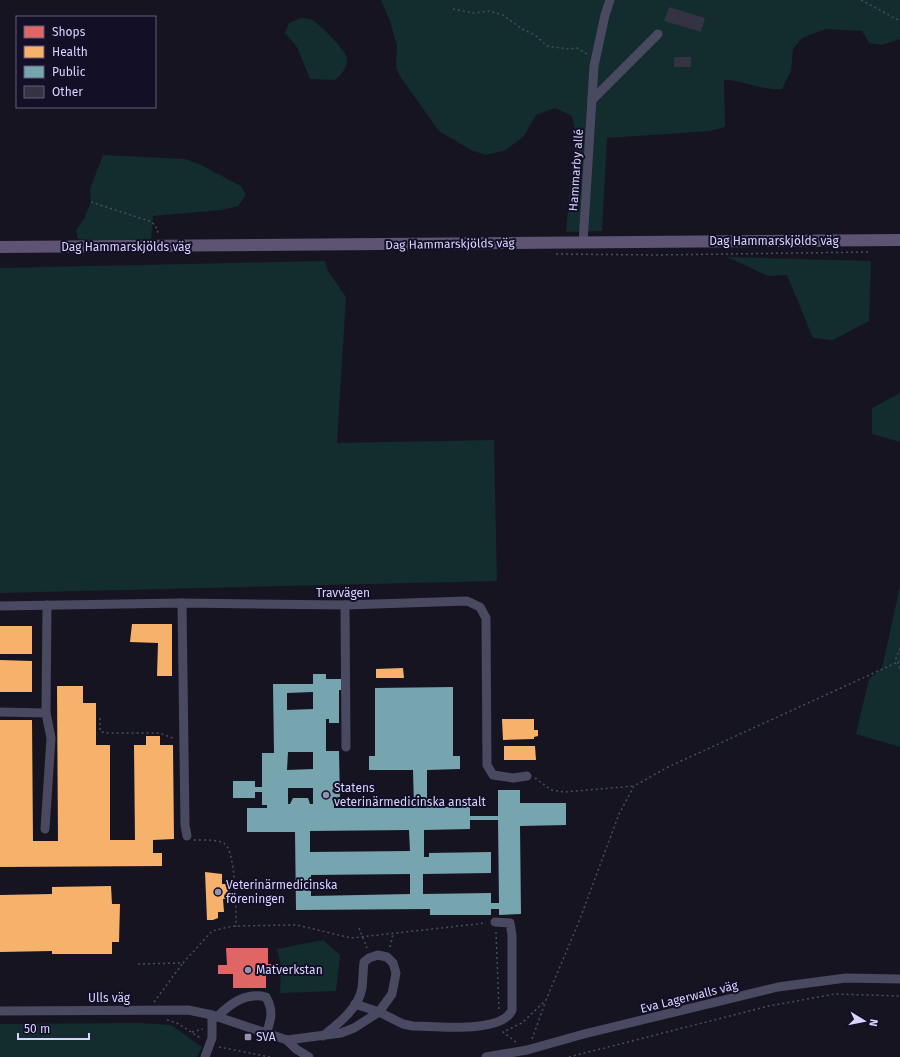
<svg xmlns="http://www.w3.org/2000/svg" width="900" height="1057" viewBox="0 0 900 1057" font-family="'Fira Sans',sans-serif">
<rect width="100%" height="100%" fill="#161421"/>
<g fill="#132c2d">
<path d="M 381,0 L 900,0 L 900,39 L 882,45 L 869,43 L 862,31 L 826,29 L 802,38 L 793,49 L 791,71 L 782,89 C 762,91 744,80 724,80 L 725,127 L 710,131 L 607,138 L 602,231 L 566,232 L 575,131 L 572,116 L 555,108 L 536,115 L 524,136 L 506,150 L 486,155 L 471,150 L 439,131 L 401,78 L 396,68 L 397,46 L 390,21 Z"/>
<path d="M 301,18 C 304,18 307,18 310,19 C 318,22 347,51 347,59 C 348,68 340,75 335,80 L 310,79 L 297,47 L 285,33 L 289,23 Z"/>
<polygon points="103,155 185,159 199,164 241,186 246,195 238,206 222,210 153,216 151,239 108,241 78,239 76,230 84,219 91,202 90,189"/>
<polygon points="727,257 871,261 869,321 833,340 813,338 787,275 768,276"/>
<polygon points="325,261 328,271 346,297 337,443 494,440 497,581 0,593 0,268"/>
<polygon points="900,393 900,442 872,434 872,408"/>
<polygon points="900,586 900,747 856,734 869,679 882,668"/>
<polygon points="323,940 340,955 336,991 280,993 281,965 277,949"/>
<polygon points="140,1023 171,1025 202,1047 197,1057 0,1057 0,1024"/>
</g>
<polygon fill="#e06666" points="226,948 268,948 268,964 278,964 278,975 266,975 266,988 233,988 233,974 218,974 218,965 227,965"/>
<g fill="#f6b26b">
<polygon points="132,624 172,624 172,676 157,676 158,643 130,642"/>
<rect x="0" y="626" width="32" height="28"/>
<polygon points="0,660 32,661 32,692 0,692"/>
<polygon points="403,668 404,678 376,678 376,669"/>
<polygon points="57,686 83,686 83,703 96,703 96,745 110,745 110,840 135,840 134,745 146,745 146,736 160,736 160,745 173,745 174,839 153,840 153,853 162,853 162,866 0,867 0,720 32,720 33,841 58,841"/>
<polygon points="502,719 534,719 534,730 538,730 538,736 534,737 534,739 503,740"/>
<polygon points="504,746 535,746 536,760 504,760"/>
<polygon points="205,872 222,874 222,884 230,884 230,899 223,899 224,912 218,912 218,918 213,920 207,920"/>
<polygon points="111,886 112,904 120,904 119,942 112,942 112,954 52,954 52,951 0,952 0,895 52,894 52,887"/>
</g>
<path fill="#76a5af" fill-rule="evenodd" d="M 313,674 L 326,674 L 326,679 L 341,679 L 341,690 L 339,690 L 339,723 L 329,723 L 329,719 L 326,719 L 326,751 L 339,751 L 340,803 L 334,803 L 334,808 L 414,808 L 413,770 L 369,770 L 369,756 L 375,756 L 375,688 L 453,687 L 453,756 L 460,756 L 460,769 L 427,770 L 427,807 L 470,807 L 470,816 L 498,816 L 498,790 L 520,790 L 520,803 L 566,803 L 566,825 L 520,826 L 521,914 L 499,915 L 499,909 L 491,909 L 491,915 L 430,915 L 430,909 L 296,910 L 295,832 L 247,832 L 247,808 L 267,808 L 267,805 L 262,805 L 262,792 L 255,792 L 255,798 L 233,798 L 233,781 L 255,781 L 255,787 L 262,787 L 262,753 L 274,753 L 273,684 L 313,684 ZM 313,692 L 313,709 L 287,710 L 287,693 ZM 313,752 L 313,769 L 287,770 L 288,752 ZM 288,788 L 313,788 L 313,804 L 310,804 L 308,798 L 293,798 L 290,804 L 288,804 ZM 470,820 L 498,820 L 499,903 L 491,903 L 491,893 L 423,894 L 423,874 L 491,873 L 491,852 L 429,853 L 429,857 L 424,857 L 424,830 L 470,829 ZM 409,830 L 410,851 L 310,852 L 310,831 ZM 410,874 L 410,894 L 311,896 L 311,875 Z"/>
<g fill="#343243">
<polygon points="669,7 705,18 701,32 664,21"/>
<rect x="674" y="57" width="17" height="10"/>
</g>
<g fill="none" stroke-linecap="round" stroke-linejoin="round">
<g stroke="#44505f" stroke-width="1.5" stroke-dasharray="2 3" stroke-linecap="butt">
<polyline points="861,0 900,21"/>
<polyline points="453,9 474,13 489,11 503,15 522,29 535,35 547,46 568,49 577,48 587,54"/>
<polyline points="91,202 152,222 158,230 157,235"/>
<polyline points="556,254 657,255 870,252"/>
<polyline points="900,648 896,658 900,669"/>
<polyline points="100,718 100,731 105,733 160,733 175,739"/>
<polyline points="535,778 551,790 565,792 634,786"/>
<path d="M 194,840 C 203,840 218,839 225,844 C 236,853 236,911 236,927"/>
<polyline points="359,928 367,948"/>
<polyline points="496,932 499,1010"/>
<polyline points="390,947 393,934"/>
<polyline points="138,964 183,963 212,931 233,926 297,925 351,938 486,923"/>
<polyline points="154,1002 183,963"/>
<polyline points="167,1020 177,1023 202,1039"/>
<polyline points="192,1032 203,1029"/>
<polyline points="532,1039 545,1003"/>
<polyline points="516,1042 503,1032 522,1023 546,1000 580,919 619,814 634,786 668,767 900,661"/>
<polyline points="219,1047 270,1057"/>
<polyline points="569,1057 769,1006 835,994 900,996"/>
</g>
<g stroke="#4a4962" stroke-width="9">
<polyline points="592,100 658,34"/>
<polyline points="583,243 594,66 605,15 610,0"/>
<polyline points="182,603 185,825 187,836"/>
<polyline points="345,605 346,747"/>
<polyline points="0,606 182,603 345,605 467,601 480,607 486,618 487,765 493,775 513,778 527,776"/>
<polyline points="0,712 46,713"/>
<polyline points="45,829 51,738 46,713 47,605"/>
<path d="M 355,1004 L 379,1012 L 403,1024 L 413,1026 C 435,1026 502,1034 512,1010 L 512,935 L 510,923 L 495,922"/>
<path d="M 0,1011 L 188,1010 L 212,1015 L 287,1040 L 341,1033 L 354,1028 L 379,1012 L 392,994 L 396,973 L 393,963 L 387,957 L 378,955 L 369,958 L 364,962 C 363,971 363,979 362,988 C 359,1008 338,1024 323,1036"/>
<path d="M 217,1017 C 231,1003 246,992 266,997 C 274,1011 271,1020 266,1034"/>
<polyline points="287,1040 296,1049 309,1057"/>
<polyline points="205,1057 212,1038 212,1015"/>
<polyline points="486,1057 527,1050 584,1034 778,987 846,978 900,979"/>
</g>
<polyline stroke="#5e5373" stroke-width="12" points="0,247 900,240"/>
</g>
<g fill="#9591b1" stroke="#130f26" stroke-width="1.5">
<circle cx="326" cy="795" r="4"/>
<circle cx="218" cy="892" r="4"/>
<circle cx="248" cy="970" r="4"/>
<rect x="244" y="1033" width="8" height="8" rx="2"/>
</g>
<g text-anchor="middle" stroke-width="4" stroke-linejoin="round" paint-order="stroke">
<g font-size="12" fill="#d9d4ff" stroke="#130f26">
<text transform="translate(576 170) rotate(-86)" y="4">Hammarby allé</text>
<text x="774" y="245">Dag Hammarskjölds väg</text>
<text transform="translate(450 244) rotate(-1)" y="4">Dag Hammarskjölds väg</text>
<text x="126" y="251">Dag Hammarskjölds väg</text>
<text x="343" y="597">Travvägen</text>
<text transform="translate(689 997) rotate(-14)" y="4">Eva Lagerwalls väg</text>
<text x="109" y="1002">Ulls väg</text>
</g>
<g font-size="12" fill="#d9d4ff" stroke="#130f26" text-anchor="start">
<text x="334" y="792">Statens<tspan x="334" dy="14">veterinärmedicinska anstalt</tspan></text>
<text x="226" y="889">Veterinärmedicinska<tspan x="226" dy="14">föreningen</tspan></text>
<text x="256" y="974">Matverkstan</text>
<text x="256" y="1041">SVA</text>
</g>
</g>
<rect x="16" y="16" width="140" height="92" fill="#130f26" stroke="#625e7d"/>
<rect x="24" y="26" width="20" height="12" fill="#e06666" stroke="#625e7d"/>
<text x="52" y="36" font-size="12" fill="#d9d4ff">Shops</text>
<rect x="24" y="46" width="20" height="12" fill="#f6b26b" stroke="#625e7d"/>
<text x="52" y="56" font-size="12" fill="#d9d4ff">Health</text>
<rect x="24" y="66" width="20" height="12" fill="#76a5af" stroke="#625e7d"/>
<text x="52" y="76" font-size="12" fill="#d9d4ff">Public</text>
<rect x="24" y="86" width="20" height="12" fill="#343243" stroke="#625e7d"/>
<text x="52" y="96" font-size="12" fill="#d9d4ff">Other</text>
<g transform="translate(864 1021) rotate(100)" stroke="#130f26" stroke-width="3" paint-order="stroke">
<path d="M0-3L7 15L0 10L-7 15Z" fill="#d9d4ff"/>
<text y="-6" font-size="11" font-weight="bold" text-anchor="middle" fill="#d9d4ff">N</text>
</g>
<path d="M18 1033v6h71v-6" fill="none" stroke="#d9d4ff" stroke-width="2"/>
<text x="24" y="1033" font-size="12" fill="#d9d4ff" stroke="#130f26" stroke-width="3" paint-order="stroke">50 m</text>
</svg>
